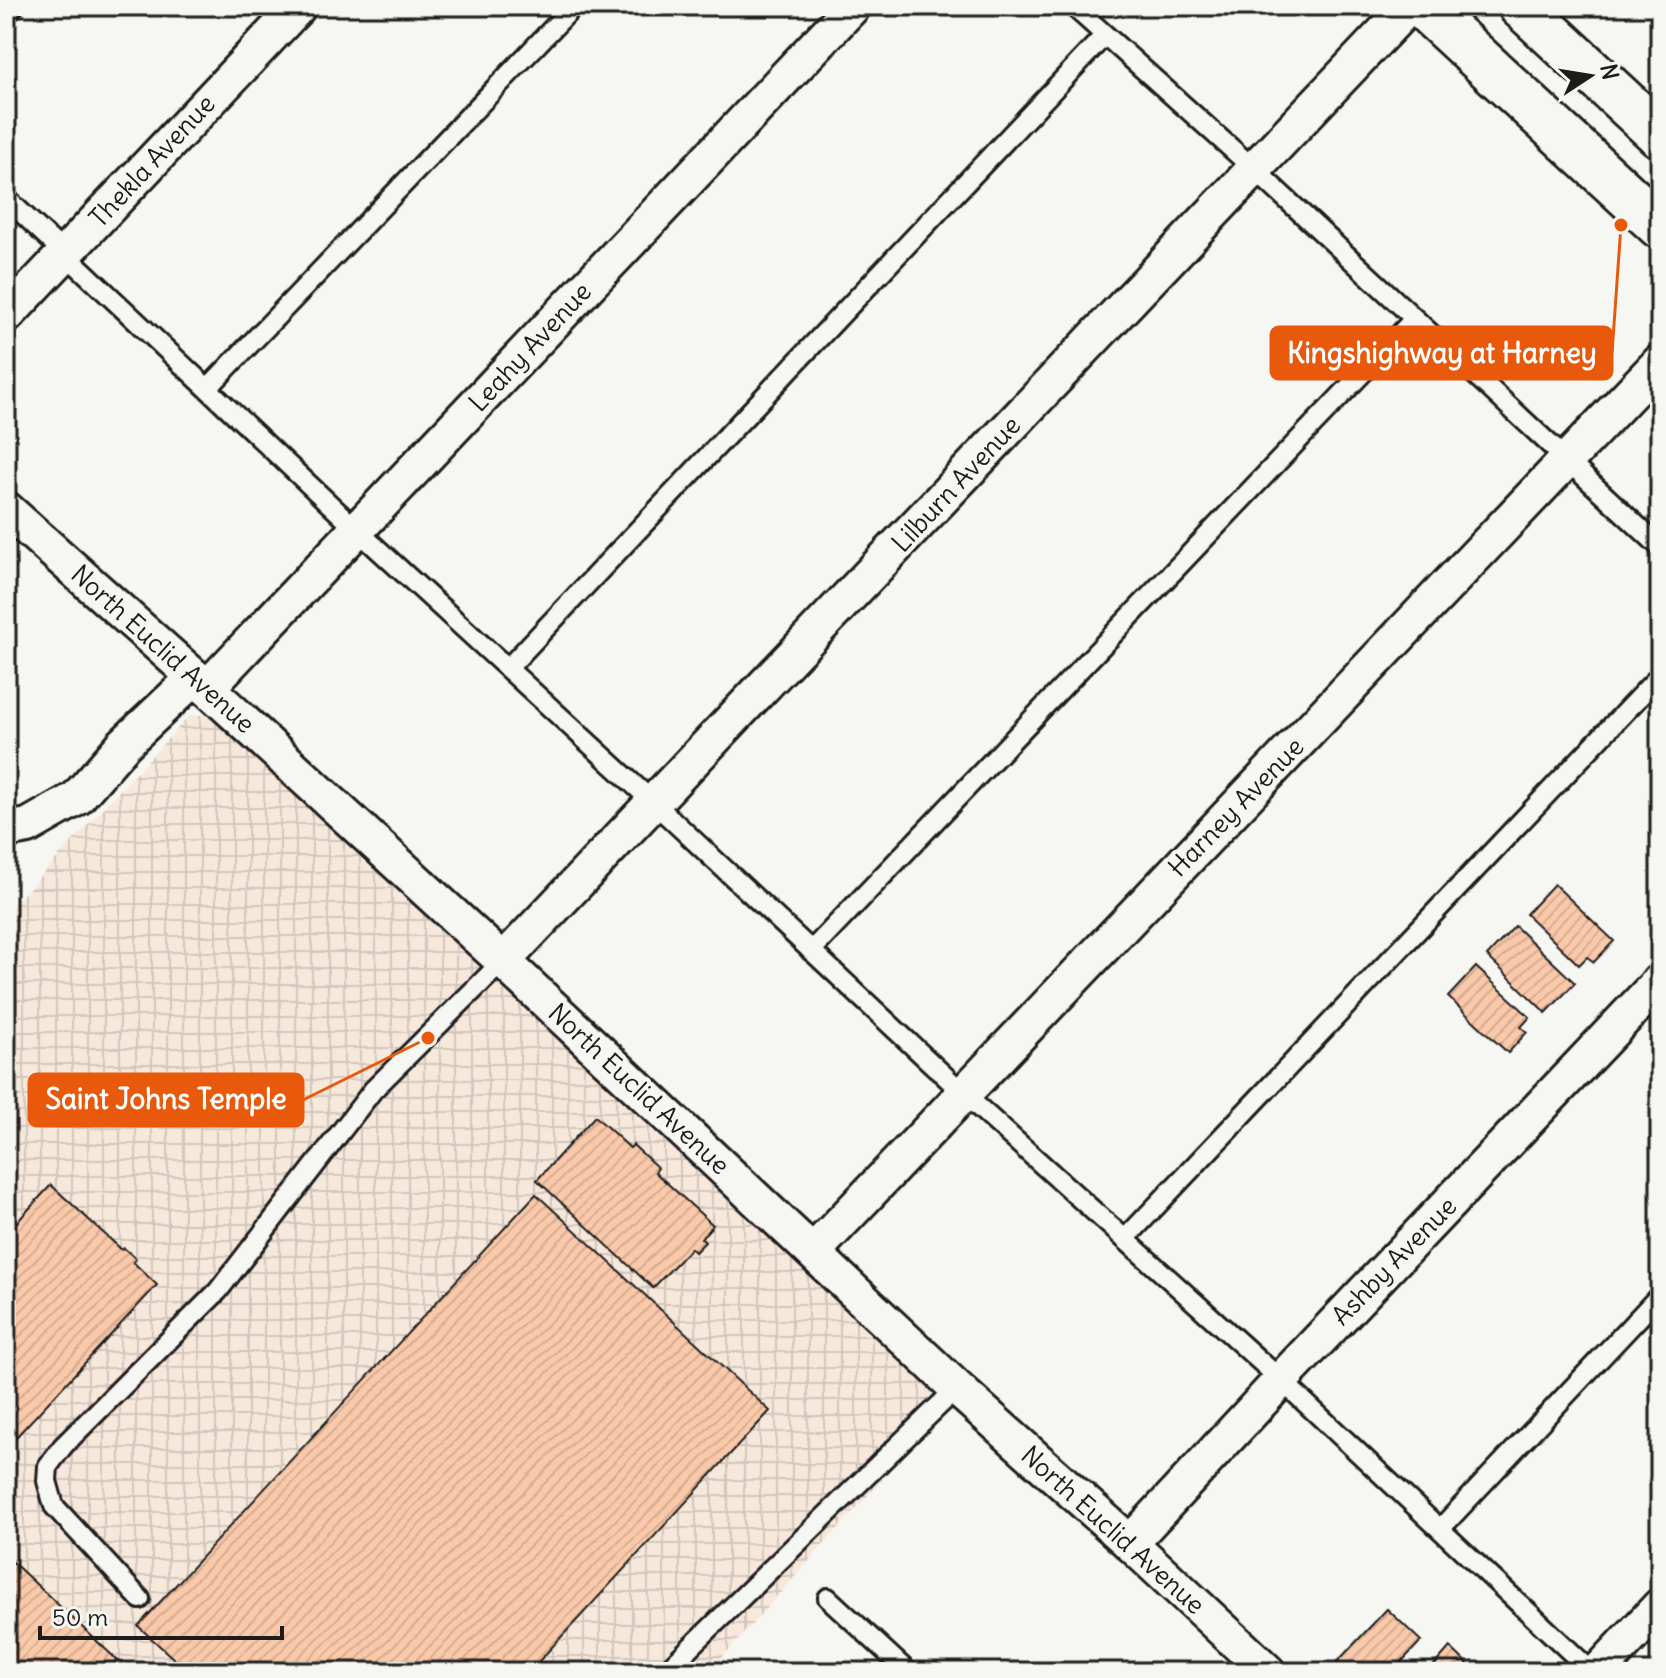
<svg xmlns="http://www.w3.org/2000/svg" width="1666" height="1678" viewBox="0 0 1666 1678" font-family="Delius,sans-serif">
<defs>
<pattern id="industrial-grid" width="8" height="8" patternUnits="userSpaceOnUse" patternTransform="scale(2)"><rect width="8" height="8" fill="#f7e8dc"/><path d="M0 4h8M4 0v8" fill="none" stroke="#d3c6bc"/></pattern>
<pattern id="building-hatch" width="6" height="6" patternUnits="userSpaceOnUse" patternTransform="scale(2)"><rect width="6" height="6" fill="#fac9a9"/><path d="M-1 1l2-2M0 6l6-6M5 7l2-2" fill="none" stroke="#d6ac91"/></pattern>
</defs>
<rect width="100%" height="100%" fill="#f6f6f2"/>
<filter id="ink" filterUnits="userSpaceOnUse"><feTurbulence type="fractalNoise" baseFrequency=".0125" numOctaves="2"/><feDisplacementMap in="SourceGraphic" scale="16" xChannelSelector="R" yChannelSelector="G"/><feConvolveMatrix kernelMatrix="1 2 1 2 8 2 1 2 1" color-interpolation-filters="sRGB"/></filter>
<g filter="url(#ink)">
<polygon fill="url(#industrial-grid)" points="190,715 207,715 951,1403 709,1672 6,1672 6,913"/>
<g fill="url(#building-hatch)" stroke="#1c1c1c" stroke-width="2">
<polygon points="1554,884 1614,941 1594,962 1587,957 1579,965 1526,914"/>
<polygon points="1515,926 1575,983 1546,1013 1487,956"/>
<polygon points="1476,967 1530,1017 1521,1027 1527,1032 1508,1053 1448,997"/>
<polygon points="595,1116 630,1148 633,1145 658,1168 655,1172 713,1225 701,1238 705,1242 695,1252 691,1248 653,1288 537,1180"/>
<polygon points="51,1185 122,1250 124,1248 136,1259 133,1262 157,1285 7,1447 6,1234"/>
<polygon points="536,1194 770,1411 529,1672 188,1672 138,1626"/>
<polygon points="6,1556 130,1672 6,1672"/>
<polygon points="1387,1609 1421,1641 1392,1672 1348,1672 1337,1662"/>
<polygon points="1450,1647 1476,1672 1428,1672"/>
</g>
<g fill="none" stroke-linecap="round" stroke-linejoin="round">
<defs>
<g id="lane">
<polyline points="1073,6 1254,169 1660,547"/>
<polyline points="6,15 14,6"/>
<polyline points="6,198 357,530 654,803 964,1094 1281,1380 1592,1672"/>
<polyline points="208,388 574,6"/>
<polyline points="508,668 1104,36"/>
<polyline points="811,951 1414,319"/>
<polyline points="1125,1239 1660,675"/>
<polyline points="1441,1528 1660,1295"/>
<polyline points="828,1598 908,1672"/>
<polyline points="140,1599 54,1506 47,1481 48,1466 63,1446 218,1291 373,1090 503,961"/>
<polyline points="665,1672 957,1388"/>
</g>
<g id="street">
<polyline points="6,316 299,6"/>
<polyline points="6,509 207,688 503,961 961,1392 1130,1543 1268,1672"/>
<polyline points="207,688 853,6"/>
<polyline points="6,830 28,826 77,798 124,744 195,677"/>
<polyline points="503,961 1409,6"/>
<polyline points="813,1252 1660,362"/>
<polyline points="1130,1543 1281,1380 1660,981"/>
<polyline points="1598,1672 1660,1606"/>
</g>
<g id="secondary">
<polyline points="1422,6 1660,226"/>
<polyline points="1521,6 1660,135"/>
</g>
</defs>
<use href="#lane" stroke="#1c1c1c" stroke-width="24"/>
<use href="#street" stroke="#1c1c1c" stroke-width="40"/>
<use href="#secondary" stroke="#1c1c1c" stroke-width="50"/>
<use href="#lane" stroke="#f6f6f2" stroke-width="18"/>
<use href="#street" stroke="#f6f6f2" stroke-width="34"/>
<use href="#secondary" stroke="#f6f6f2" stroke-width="44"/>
</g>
</g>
<g text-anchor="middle" stroke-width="8" stroke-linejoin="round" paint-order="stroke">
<g font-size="26" fill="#1c1c1c" stroke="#f6f6f2">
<text transform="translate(152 161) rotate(-47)" y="9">Thekla Avenue</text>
<text transform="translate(530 347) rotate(-47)" y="9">Leahy Avenue</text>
<text transform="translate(956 484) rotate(-47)" y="9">Lilburn Avenue</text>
<text transform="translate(163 649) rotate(42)" y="9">North Euclid Avenue</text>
<text transform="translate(1236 807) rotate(-46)" y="9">Harney Avenue</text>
<text transform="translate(639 1089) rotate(43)" y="9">North Euclid Avenue</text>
<text transform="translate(1394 1261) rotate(-46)" y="9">Ashby Avenue</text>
<text transform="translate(1113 1530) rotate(42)" y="9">North Euclid Avenue</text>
</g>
</g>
<path fill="none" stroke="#e8590c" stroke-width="3" d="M1621 225L1612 353M428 1038L303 1100"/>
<g fill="#e8590c" stroke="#f6f6f2" stroke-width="3">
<circle cx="1621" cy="225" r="8"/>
<circle cx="428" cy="1038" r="8"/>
</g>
<g fill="#e8590c" stroke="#e8590c" stroke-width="3">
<rect x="1271" y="327" width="341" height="52" rx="8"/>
<rect x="29" y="1074" width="274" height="52" rx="8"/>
</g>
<g font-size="28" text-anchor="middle" font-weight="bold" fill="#fff">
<text x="1442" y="363">Kingshighway at Harney</text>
<text x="166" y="1109">Saint Johns Temple</text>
</g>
<rect width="1666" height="1678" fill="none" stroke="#f6f6f2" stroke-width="32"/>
<rect x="16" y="16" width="1634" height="1646" fill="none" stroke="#1c1c1c" stroke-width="3" filter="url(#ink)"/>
<g transform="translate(1590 76) rotate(78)" stroke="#f6f6f2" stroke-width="6" paint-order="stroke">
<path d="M0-6L14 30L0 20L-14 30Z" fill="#1c1c1c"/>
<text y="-12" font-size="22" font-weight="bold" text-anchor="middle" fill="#1c1c1c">N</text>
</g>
<path d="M40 1626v12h242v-12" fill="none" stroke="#1c1c1c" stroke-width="4"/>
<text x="52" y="1626" font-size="24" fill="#1c1c1c" stroke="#f6f6f2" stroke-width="6" paint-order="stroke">50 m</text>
</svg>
